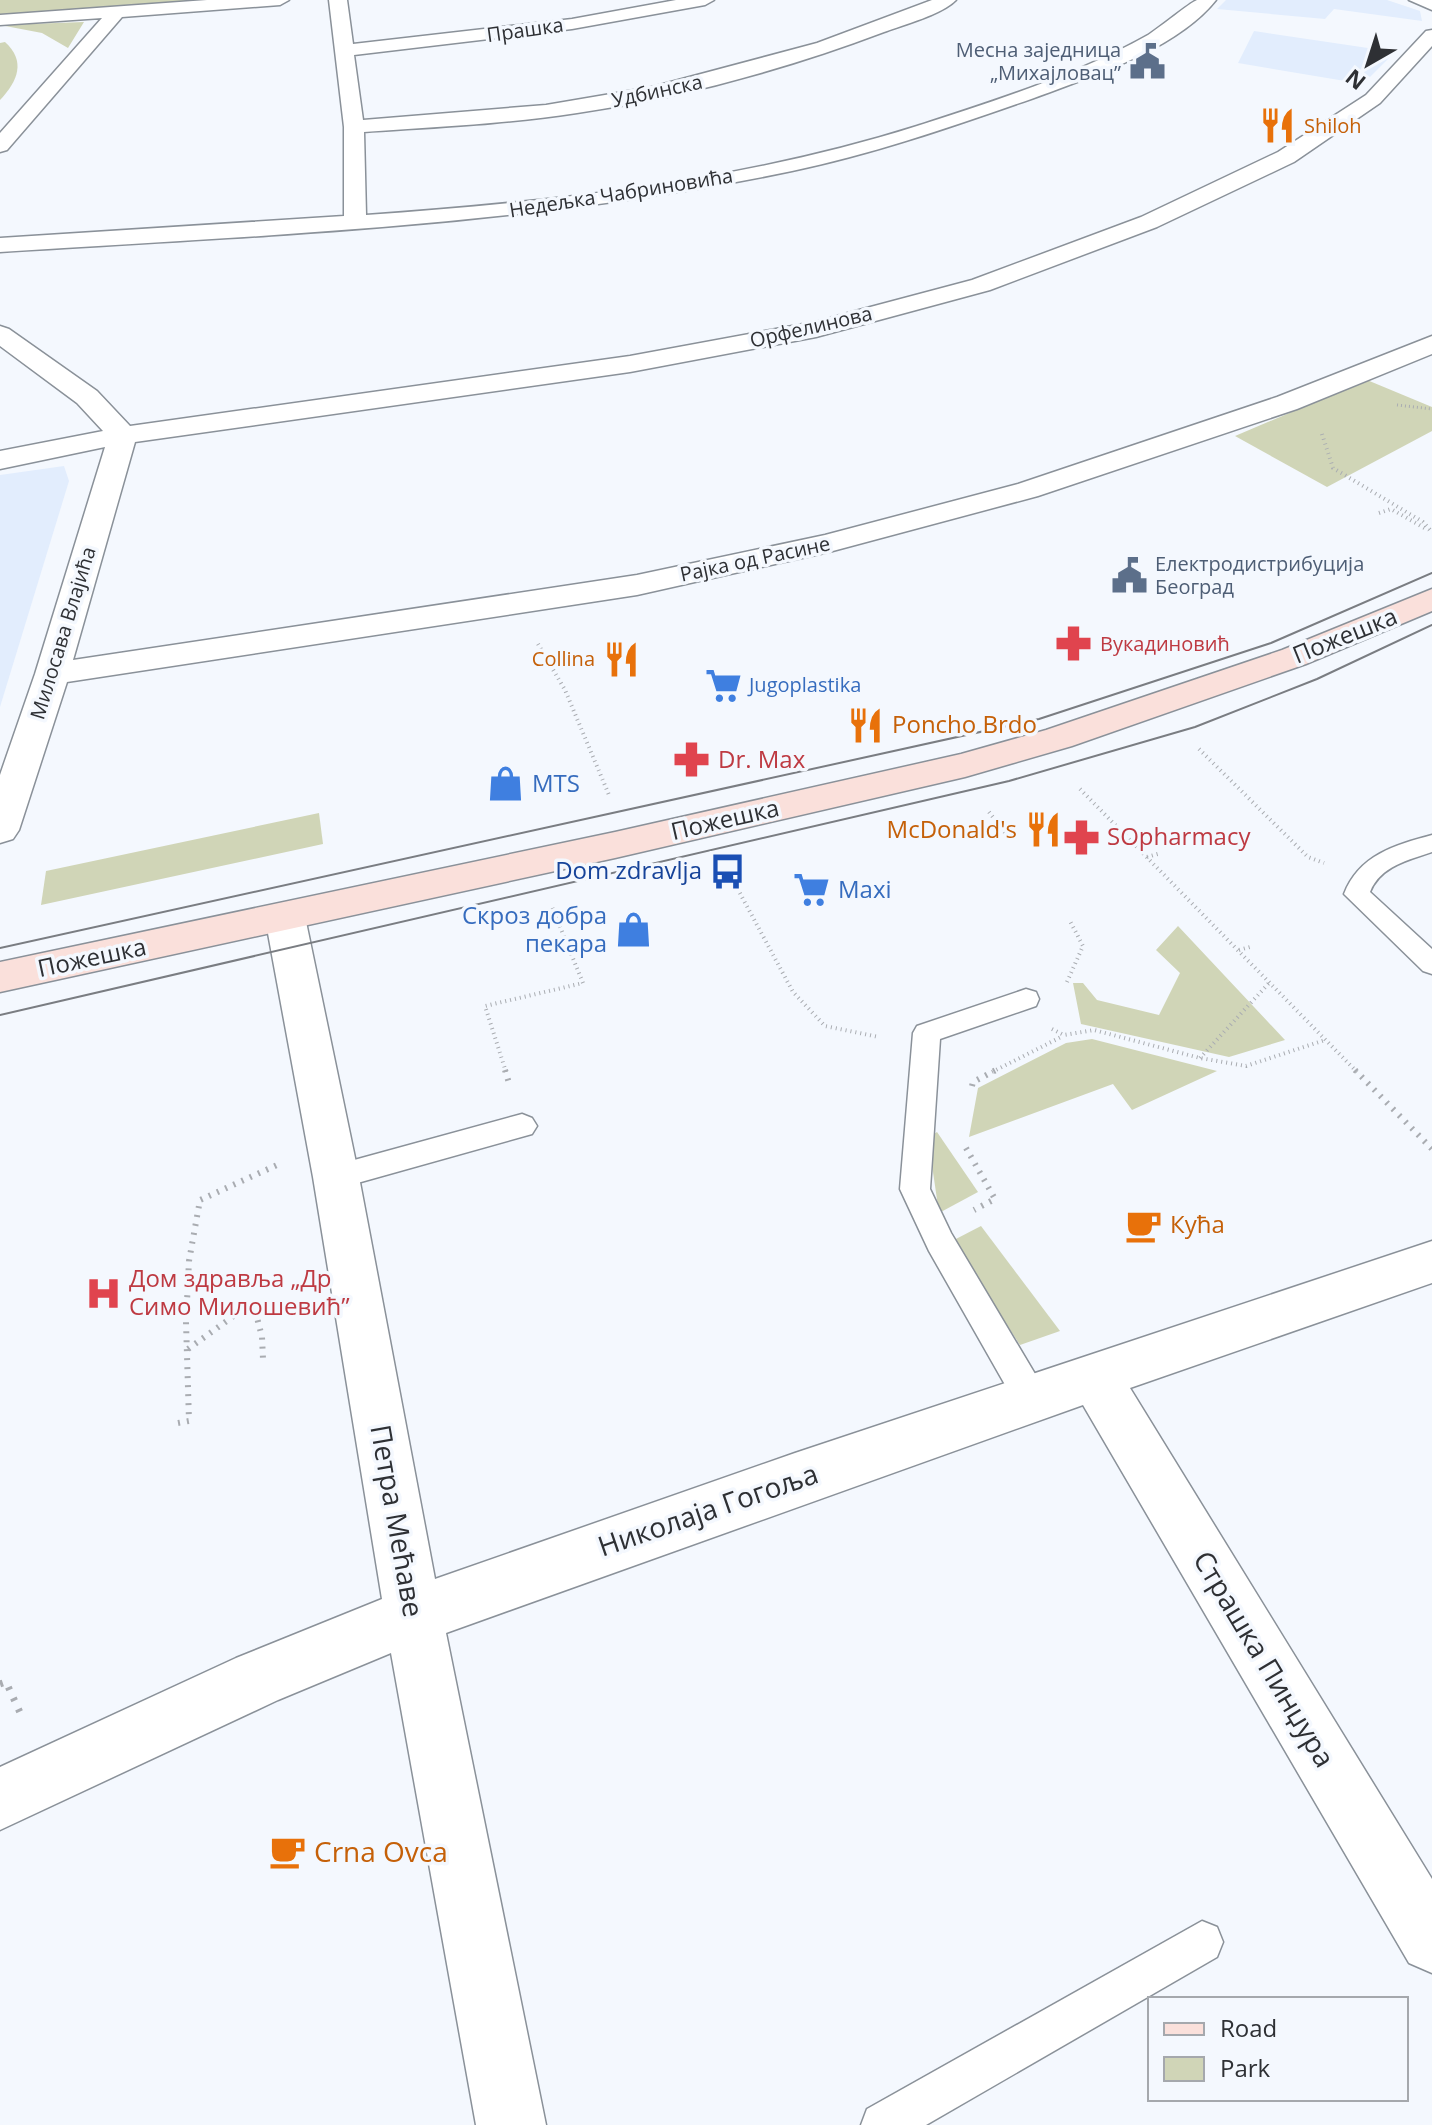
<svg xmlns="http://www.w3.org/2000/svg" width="1432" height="2125" viewBox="0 0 1432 2125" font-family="'Open Sans',sans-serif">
<rect width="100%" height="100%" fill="#f4f8fe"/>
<g fill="#e2edfd">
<polygon points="1226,0 1387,0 1420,11 1422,21 1334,9 1325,19 1217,9"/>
<polygon points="1254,31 1395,52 1363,84 1238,63"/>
<polygon points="64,466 69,481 0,707 0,475"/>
</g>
<g fill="#d0d5b7">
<polygon points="0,0 222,0 0,15"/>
<polygon points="84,22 68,48 42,33 0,25"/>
<path d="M 5,42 C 26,61 18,81 0,100 L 0,43 Z"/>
<polygon points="1367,380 1432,407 1432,431 1327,487 1235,436"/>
<polygon points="319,813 323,844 41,905 46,871"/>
<polygon points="1178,926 1285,1040 1229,1057 1081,1024 1073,983 1083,983 1097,1000 1159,1015 1180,973 1156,950"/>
<polygon points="1092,1039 1217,1071 1132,1110 1113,1084 969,1137 978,1088 1066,1043"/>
<polygon points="937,1132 978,1192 939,1213 928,1138"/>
<polygon points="981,1226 1060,1331 1020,1345 952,1241"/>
</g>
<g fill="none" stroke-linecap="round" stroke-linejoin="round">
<defs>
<g id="lane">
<path d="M 1432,835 L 1432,852 C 1409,860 1380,866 1370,892 L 1432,949 L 1432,974 L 1423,971 L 1344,894 C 1359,855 1395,845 1432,835 Z"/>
<polygon points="1026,989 1036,992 1039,999 1036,1006 940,1039 930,1189 951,1233 1044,1389 1049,1400 1044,1411 1032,1415 1020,1411 929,1251 900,1189 913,1033 917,1026"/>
<polygon points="522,1114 532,1118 537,1126 532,1134 336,1189 325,1186 321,1177 325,1168 336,1165"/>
<polygon points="1202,1921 1217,1927 1223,1942 1217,1957 926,2125 861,2125 867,2109"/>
</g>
<g id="street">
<polygon points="207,0 289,0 280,5 122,17 7,150 0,152 0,133 102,18 0,25 0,15"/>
<path d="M 329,0 L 347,0 L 353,44 L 572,19 L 676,0 L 714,0 L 705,5 L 572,29 L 354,55 L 363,120 L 546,105 L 652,87 L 817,43 L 932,0 L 956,0 C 943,14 903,25 884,32 C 786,69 681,98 577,113 C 507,124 435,127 364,132 L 366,215 C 550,202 740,182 917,126 C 994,101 1077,75 1148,35 C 1159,28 1191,2 1197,0 C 1202,0 1211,0 1216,0 C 1177,49 1091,77 1034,98 C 954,126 874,154 792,171 C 531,226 265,235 0,252 L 0,238 L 344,216 L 344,127 Z"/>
<polygon points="1409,0 1432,0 1432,10"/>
<polygon points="1432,30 1432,46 1380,103 1294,162 1157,227 990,290 816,337 630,372 135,442 73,660 637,575 825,535 1018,484 1277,397 1432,336 1432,354 1297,409 1038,496 829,552 637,595 67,682 19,830 13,839 0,843 0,775 35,674 105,447 0,469 0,451 103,431 77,403 0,346 0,326 9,329 97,391 130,426 630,356 814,322 972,280 1141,217 1278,152 1366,95 1426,31"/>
<polygon points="285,903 299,907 305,917 359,1177 435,1579 795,1453 1432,1241 1432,1283 1130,1388 1432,1879 1432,1973 1409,1963 1083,1405 446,1633 546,2125 476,2125 391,1653 278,1700 0,1830 0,1767 236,1658 382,1599 313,1177 265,917 271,907"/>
</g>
<polygon id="secondary" points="1432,589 1432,611 1306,664 1072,746 965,777 615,858 0,992 0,962 615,832 961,754 1046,730 1282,650"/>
</defs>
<use href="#lane" stroke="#8a9199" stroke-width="3"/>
<use href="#street" stroke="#8a9199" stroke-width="3"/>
<use href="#secondary" stroke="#8a9199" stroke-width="3"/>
<polyline stroke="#a9acb1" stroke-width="3" stroke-dasharray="1 3" stroke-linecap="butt" points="1397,405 1432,409"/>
<g stroke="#a9acb1" stroke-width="4" stroke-dasharray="1 4" stroke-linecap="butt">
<polyline points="1322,434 1333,468 1423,522 1432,532"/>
<polyline points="1379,513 1391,509 1428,530"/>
<polyline points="538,644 565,690 609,795"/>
<polyline points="1199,749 1308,857 1324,863"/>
<polyline points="1080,789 1357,1072"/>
<polyline points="989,812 1006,834"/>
<polyline points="1147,857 1161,853"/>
<polyline points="728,871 793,992 825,1026 879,1037"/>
<polyline points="1239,950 1250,947"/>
<polyline points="1067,982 1083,946 1069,919"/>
<polyline points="1052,1029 1064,1035 1094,1030 1200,1058 1246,1066 1325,1040"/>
<polyline points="1200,1058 1270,982"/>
<polyline points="506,1072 485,1006 583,983 552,907"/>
<polyline points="992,1072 1063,1036"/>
</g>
<g stroke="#a9acb1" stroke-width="6" stroke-dasharray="2 7" stroke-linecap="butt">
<polyline points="505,1070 509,1083"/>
<polyline points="1355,1070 1432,1149"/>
<polyline points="972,1086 973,1082 996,1070"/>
<polyline points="966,1148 995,1199 974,1210"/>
<polyline points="188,1349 253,1302 262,1337 263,1359"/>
<polyline points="178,1423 189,1421 186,1322 189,1261 200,1200 277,1165"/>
</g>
<polyline stroke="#a9acb1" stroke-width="7" stroke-dasharray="3 9" stroke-linecap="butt" points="0,1684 6,1682 23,1719"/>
<use href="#lane" fill="#fff" fill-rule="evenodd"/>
<use href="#street" fill="#fff" fill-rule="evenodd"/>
<use href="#secondary" fill="#fae0db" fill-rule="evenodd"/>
<g stroke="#7a7d82" stroke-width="2">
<polyline points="0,948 1039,719 1271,643 1432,573"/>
<polyline points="0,1015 1009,781 1195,727 1317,679 1432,625"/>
</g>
</g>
<defs>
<symbol id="civic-bare" viewBox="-9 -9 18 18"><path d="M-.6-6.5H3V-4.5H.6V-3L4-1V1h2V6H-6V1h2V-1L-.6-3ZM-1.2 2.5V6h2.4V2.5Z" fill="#5c6f8a" stroke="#f4f8fe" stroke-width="2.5" paint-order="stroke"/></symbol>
<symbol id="restaurant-bare" viewBox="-9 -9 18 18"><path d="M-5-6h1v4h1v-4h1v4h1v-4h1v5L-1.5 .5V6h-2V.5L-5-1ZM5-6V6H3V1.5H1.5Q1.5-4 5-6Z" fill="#e8710a" stroke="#f4f8fe" stroke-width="2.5" paint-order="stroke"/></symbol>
<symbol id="pharmacy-bare" viewBox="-9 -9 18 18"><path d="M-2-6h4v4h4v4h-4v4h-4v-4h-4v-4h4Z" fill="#e0444e" stroke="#f4f8fe" stroke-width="2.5" paint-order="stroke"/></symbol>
<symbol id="supermarket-bare" viewBox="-9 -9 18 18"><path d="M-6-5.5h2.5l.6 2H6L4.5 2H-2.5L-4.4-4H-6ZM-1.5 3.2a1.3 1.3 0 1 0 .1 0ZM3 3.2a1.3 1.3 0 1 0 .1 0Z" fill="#3f7fe0" stroke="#f4f8fe" stroke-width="2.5" paint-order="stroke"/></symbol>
<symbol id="shop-bare" viewBox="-9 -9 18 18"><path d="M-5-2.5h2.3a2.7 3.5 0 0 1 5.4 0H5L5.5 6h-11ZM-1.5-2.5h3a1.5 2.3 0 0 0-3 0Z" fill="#3f7fe0" stroke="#f4f8fe" stroke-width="2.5" paint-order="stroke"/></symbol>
<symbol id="bus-bare" viewBox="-9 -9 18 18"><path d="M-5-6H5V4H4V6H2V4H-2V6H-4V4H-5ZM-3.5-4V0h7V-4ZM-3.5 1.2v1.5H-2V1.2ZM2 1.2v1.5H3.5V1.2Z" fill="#1a4fb4" stroke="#f4f8fe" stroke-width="2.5" paint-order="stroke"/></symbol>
<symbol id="cafe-bare" viewBox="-9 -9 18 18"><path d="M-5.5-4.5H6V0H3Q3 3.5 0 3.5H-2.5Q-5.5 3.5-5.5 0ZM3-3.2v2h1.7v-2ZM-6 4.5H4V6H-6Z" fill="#e8710a" stroke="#f4f8fe" stroke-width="2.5" paint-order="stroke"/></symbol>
<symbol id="hospital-bare" viewBox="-9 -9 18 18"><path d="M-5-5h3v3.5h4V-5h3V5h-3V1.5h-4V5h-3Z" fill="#e0444e" stroke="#f4f8fe" stroke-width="2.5" paint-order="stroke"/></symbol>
</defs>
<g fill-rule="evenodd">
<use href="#civic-bare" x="1122" y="36" width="51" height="51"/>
<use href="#restaurant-bare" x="1252" y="100" width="51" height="51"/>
<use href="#civic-bare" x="1104" y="550" width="51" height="51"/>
<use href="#pharmacy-bare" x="1048" y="618" width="51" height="51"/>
<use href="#restaurant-bare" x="596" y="634" width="51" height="51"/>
<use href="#supermarket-bare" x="698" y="660" width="51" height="51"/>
<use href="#restaurant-bare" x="840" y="700" width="51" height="51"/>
<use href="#pharmacy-bare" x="666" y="734" width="51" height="51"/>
<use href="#shop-bare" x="480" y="758" width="51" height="51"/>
<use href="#restaurant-bare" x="1018" y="804" width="51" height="51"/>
<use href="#pharmacy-bare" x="1056" y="812" width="51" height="51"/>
<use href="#bus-bare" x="702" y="846" width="51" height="51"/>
<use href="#supermarket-bare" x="786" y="864" width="51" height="51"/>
<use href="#shop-bare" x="608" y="904" width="51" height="51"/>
<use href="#cafe-bare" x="1118" y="1200" width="51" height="51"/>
<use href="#hospital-bare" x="78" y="1268" width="51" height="51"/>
<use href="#cafe-bare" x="262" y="1826" width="51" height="51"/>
</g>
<g text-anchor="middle" stroke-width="7" stroke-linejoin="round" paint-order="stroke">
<g font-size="20" fill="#2e3034" stroke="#f4f8fe">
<text transform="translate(525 30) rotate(-8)" y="7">Прашка</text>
<text transform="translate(657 91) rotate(-12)" y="7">Удбинска</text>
<text transform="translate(621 193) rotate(-9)" y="7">Недељка Чабриновића</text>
<text transform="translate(811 327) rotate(-13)" y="7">Орфелинова</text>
<text transform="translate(755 559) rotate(-12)" y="7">Рајка од Расине</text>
<text transform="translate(63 633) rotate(-73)" y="7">Милосава Влајића</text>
</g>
<g font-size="20" fill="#4e5e75" stroke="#f4f8fe" text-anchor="end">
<text x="1121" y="57">Месна заједница<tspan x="1121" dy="23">„Михајловац”</tspan></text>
<text x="1155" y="571" text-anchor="start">Електродистрибуција<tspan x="1155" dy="23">Београд</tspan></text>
</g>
<g font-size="20" fill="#c56008" stroke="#f4f8fe" text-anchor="start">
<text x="1304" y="133">Shiloh</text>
<text x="595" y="666" text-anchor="end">Collina</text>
</g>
<g font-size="20" fill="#be3a42" stroke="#f4f8fe" text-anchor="start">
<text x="1100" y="651">Вукадиновић</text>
</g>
<g font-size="20" fill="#366cbe" stroke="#f4f8fe" text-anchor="start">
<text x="749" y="692">Jugoplastika</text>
</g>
<g font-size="24" fill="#2e3034" stroke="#f4f8fe">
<text transform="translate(1345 636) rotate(-22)" y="8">Пожешка</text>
<text transform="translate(725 820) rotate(-13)" y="8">Пожешка</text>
<text transform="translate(92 958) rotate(-12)" y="8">Пожешка</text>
</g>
<g font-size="24" fill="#c56008" stroke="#f4f8fe" text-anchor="start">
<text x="892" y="733">Poncho Brdo</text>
<text x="1017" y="838" text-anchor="end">McDonald's</text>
<text x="1170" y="1233">Кућа</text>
</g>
<g font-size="24" fill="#be3a42" stroke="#f4f8fe" text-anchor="start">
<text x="718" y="768">Dr. Max</text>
<text x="1107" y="845">SOpharmacy</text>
<text x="129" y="1287">Дом здравља „Др<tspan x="129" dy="28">Симо Милошевић”</tspan></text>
</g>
<g font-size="24" fill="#366cbe" stroke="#f4f8fe" text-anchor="start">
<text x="532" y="792">MTS</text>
<text x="838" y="898">Maxi</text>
<text x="607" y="924" text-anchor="end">Скроз добра<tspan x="607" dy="28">пекара</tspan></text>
</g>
<g font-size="24" fill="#164399" stroke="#f4f8fe" text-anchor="end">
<text x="702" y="879">Dom zdravlja</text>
</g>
<g font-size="28" fill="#2e3034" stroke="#f4f8fe">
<text transform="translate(708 1510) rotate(-19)" y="10">Николаја Гогоља</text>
<text transform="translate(397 1521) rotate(80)" y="10">Петра Мећаве</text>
<text transform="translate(1264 1659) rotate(59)" y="10">Страшка Пинџура</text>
</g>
<g font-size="28" fill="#c56008" stroke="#f4f8fe" text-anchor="start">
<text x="314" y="1862">Crna Ovca</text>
</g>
</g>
<rect x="1148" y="1997" width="260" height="104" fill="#f4f8fe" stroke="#a5a8ad" stroke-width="2"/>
<rect x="1164" y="2023" width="40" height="12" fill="#fae0db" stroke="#a5a8ad" stroke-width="2"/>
<text x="1220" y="2037" font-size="24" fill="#2e3034">Road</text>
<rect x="1164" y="2057" width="40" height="24" fill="#d0d5b7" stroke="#a5a8ad" stroke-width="2"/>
<text x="1220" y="2077" font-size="24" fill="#2e3034">Park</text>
<g transform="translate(1368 64) rotate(219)" stroke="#f4f8fe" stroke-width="6" paint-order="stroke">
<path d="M0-6L14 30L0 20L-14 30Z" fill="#2e3034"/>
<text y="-12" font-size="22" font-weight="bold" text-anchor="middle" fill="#2e3034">N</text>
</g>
</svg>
